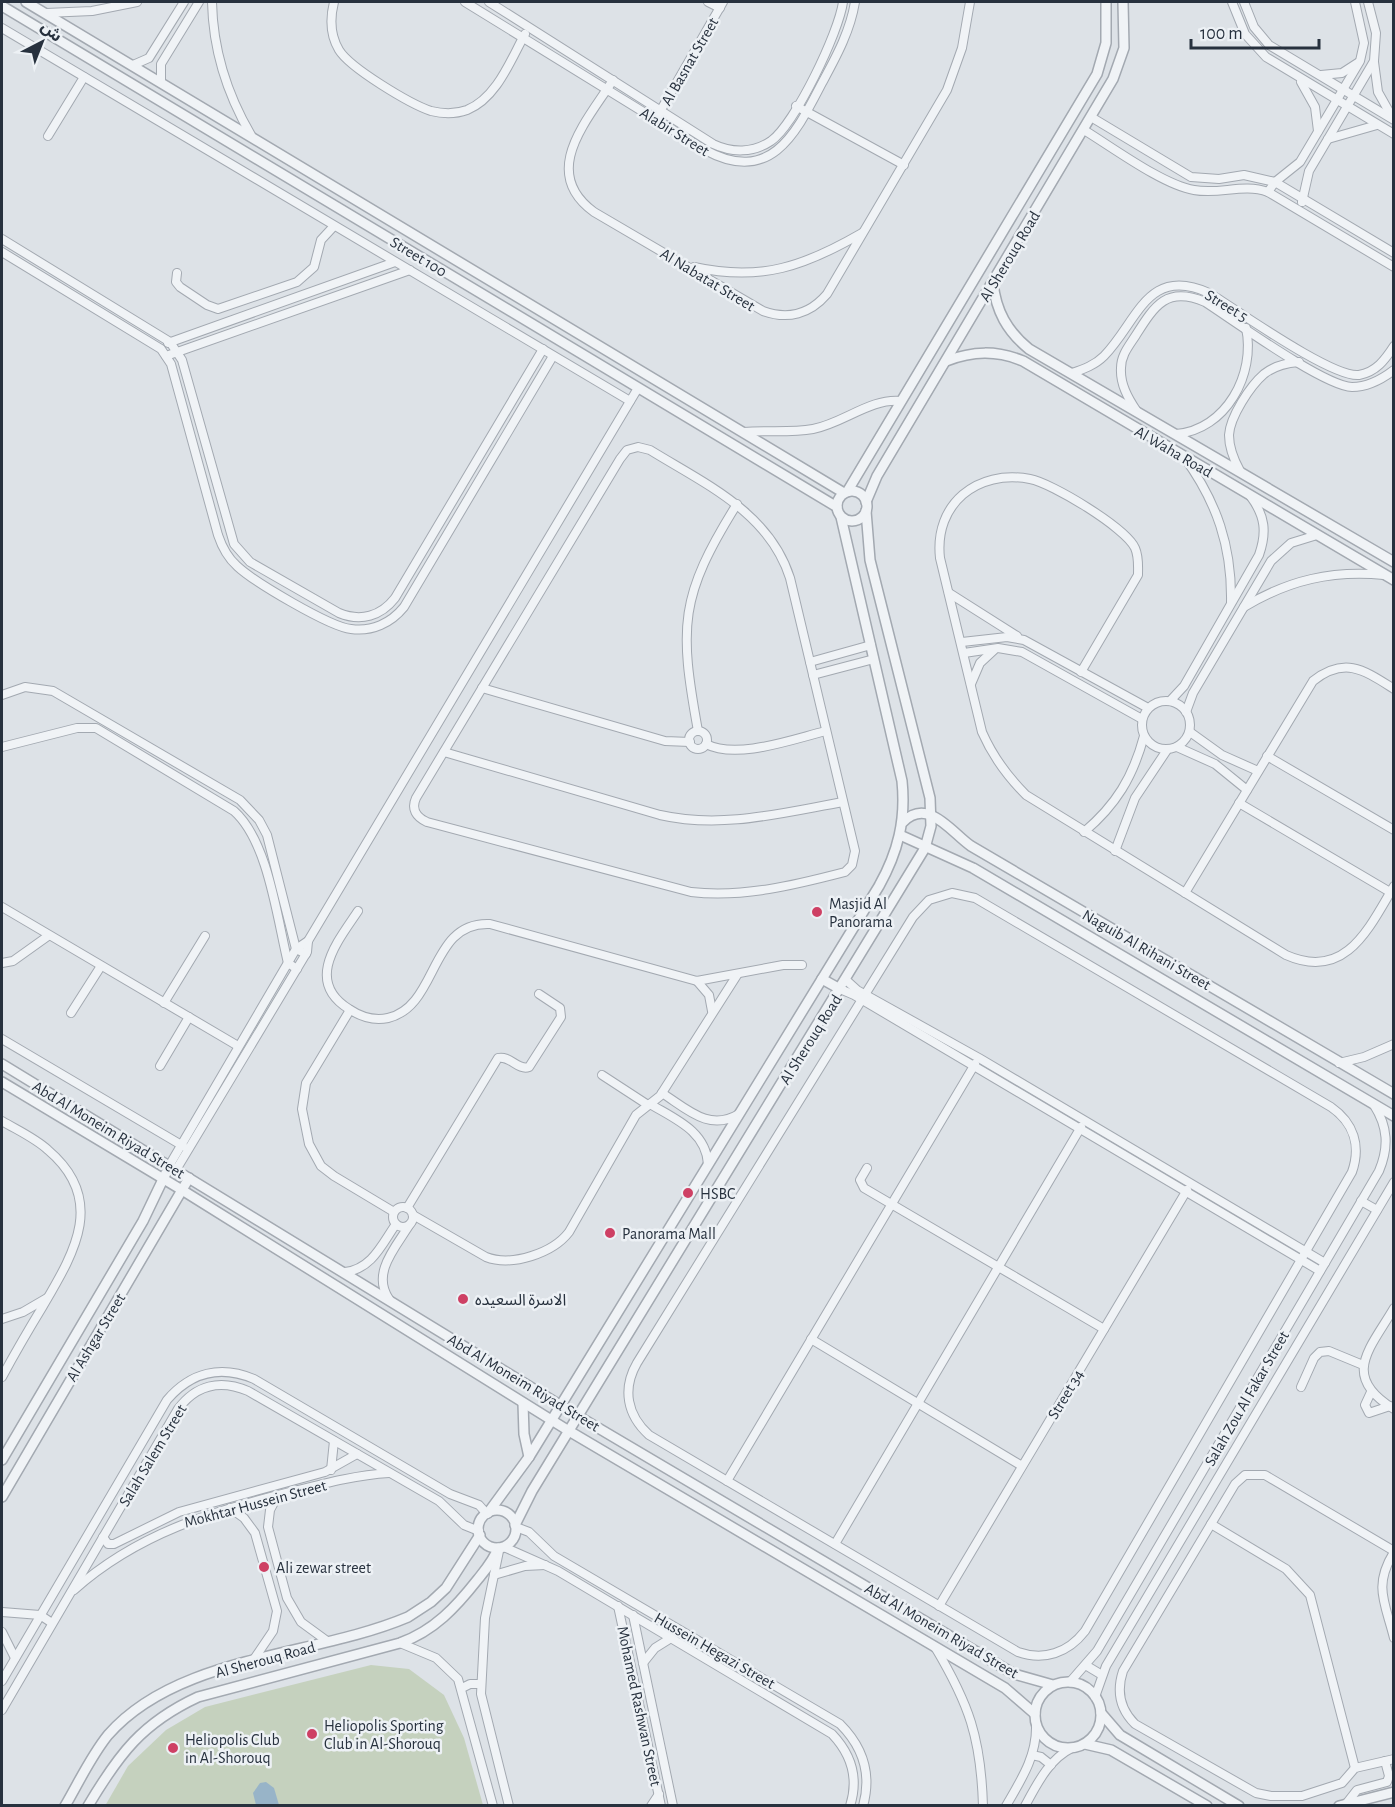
<svg xmlns="http://www.w3.org/2000/svg" width="1395" height="1807" viewBox="0 0 1395 1807" font-family="'Alegreya Sans','Noto Sans Arabic',sans-serif">
<rect width="100%" height="100%" fill="#dde2e7"/>
<polygon fill="#c5d1be" points="371,1665 409,1669 444,1695 464,1738 483,1805 105,1806 128,1766 166,1730 205,1707"/>
<polygon fill="#98b4c8" points="266,1782 274,1788 279,1805 256,1805 253,1793 260,1783"/>
<g fill="none" stroke-linecap="round" stroke-linejoin="round">
<defs>
<g id="minor">
<path d="M 212,2 C 213,50 227,94 251,135"/>
<path d="M 334,2 C 330,18 330,35 339,50 C 350,68 410,104 431,111 C 443,114 456,114 467,110 C 497,98 511,59 525,34"/>
<path d="M 465,2 L 705,150 C 771,186 796,133 822,83 C 836,57 850,32 855,2"/>
<path d="M 489,2 L 713,144 C 732,153 753,153 771,141 C 795,124 839,32 843,2"/>
<polyline points="708,2 720,8"/>
<polyline points="1232,2 1245,34 1266,57 1394,134"/>
<polyline points="1244,2 1254,27 1269,45 1394,120"/>
<polyline points="46,13 92,11 137,2"/>
<polyline points="2,28 630,401"/>
<polyline points="1374,62 1378,92 1391,115"/>
<polyline points="133,65 149,58 184,2"/>
<polyline points="1321,75 1342,73 1359,62"/>
<path d="M 613,80 C 587,121 539,172 594,212 L 763,311 C 788,320 810,314 827,294 L 947,90 L 962,48 L 970,2"/>
<polyline points="161,82 161,64 199,2"/>
<polyline points="1301,82 1315,107 1318,131"/>
<polyline points="796,106 904,165"/>
<polyline points="658,115 723,2"/>
<polyline points="1091,117 1191,177 1219,179 1244,175 1275,182 1394,253"/>
<path d="M 1084,130 C 1112,147 1163,185 1194,190 C 1220,195 1243,183 1268,192 L 1394,267"/>
<polyline points="48,136 84,77"/>
<polyline points="1328,139 1377,125"/>
<polyline points="1268,192 1275,182 1300,162 1360,61 1364,43 1355,2"/>
<polyline points="1302,202 1309,171 1374,61 1376,33 1368,2"/>
<path d="M 2,239 L 170,342 L 182,360 L 234,544 L 250,562 L 339,613 C 361,622 381,616 395,598 L 543,349"/>
<path d="M 2,252 L 161,349 L 171,364 L 218,535 C 222,547 228,558 237,566 C 254,582 330,627 351,629 C 372,632 391,623 404,607 L 553,356"/>
<path d="M 694,267 C 761,282 805,266 862,233"/>
<polyline points="177,273 176,282 180,287 207,305 218,309 297,282 314,267 321,240 334,226"/>
<polyline points="168,343 395,262"/>
<polyline points="166,356 410,270"/>
<path d="M 1072,373 C 1084,369 1095,365 1104,356 C 1138,321 1147,265 1209,293 C 1237,310 1332,378 1359,375 C 1376,372 1385,360 1394,346"/>
<path d="M 1136,410 C 1128,398 1120,384 1121,368 C 1121,355 1129,346 1136,335 C 1155,305 1167,286 1205,302 C 1233,320 1324,386 1352,387 C 1368,387 1381,380 1394,370"/>
<path d="M 744,432 C 767,430 790,433 813,429 C 844,423 870,398 901,401"/>
<path d="M 1176,434 C 1226,430 1256,374 1246,328"/>
<path d="M 638,447 L 650,450 C 705,484 769,512 790,578 L 855,851 L 852,865 L 845,872 C 795,885 743,898 691,892 L 427,822 C 416,817 411,809 416,798 L 620,459 L 627,450 Z"/>
<path d="M 1184,457 C 1217,502 1232,547 1231,602"/>
<path d="M 1240,471 C 1234,460 1229,448 1229,435 C 1230,417 1250,386 1264,374 C 1274,366 1286,363 1299,362"/>
<polyline points="949,593 1017,636"/>
<path d="M 1244,607 C 1289,580 1332,570 1384,575"/>
<polyline points="962,642 1007,637 1024,640 1148,708"/>
<polyline points="964,653 998,648 1022,652 1142,719"/>
<polyline points="810,662 871,645"/>
<path d="M 1081,672 L 1138,575 C 1138,566 1139,557 1135,548 C 1126,528 1052,483 1030,479 C 977,469 934,504 940,558 L 982,732 C 993,757 1007,776 1026,795 L 1286,955 C 1345,981 1368,930 1394,886"/>
<polyline points="813,675 874,659"/>
<polyline points="971,684 980,663 994,650"/>
<polyline points="482,688 665,741 690,742"/>
<polyline points="2,695 25,687 53,691 240,800 259,820 267,835 296,949 306,954"/>
<circle cx="1166" cy="725" r="24"/>
<path d="M 1170,701 L 1184,686 L 1259,555 C 1267,532 1265,516 1251,497"/>
<polyline points="1186,712 1193,693 1271,561 1291,543 1317,535"/>
<path d="M 698,731 C 679,626 679,597 737,504"/>
<circle cx="698" cy="740" r="9"/>
<polyline points="1190,732 1222,755 1258,771"/>
<path d="M 706,744 C 737,760 793,739 826,731"/>
<path d="M 2,747 L 77,728 L 96,728 L 234,811 C 268,841 277,918 288,963 L 297,969"/>
<polyline points="1177,747 1215,764 1247,790"/>
<path d="M 444,752 L 660,815 C 722,829 781,813 843,802"/>
<polyline points="1267,756 1394,830"/>
<polyline points="1239,803 1390,892"/>
<path d="M 1084,832 C 1116,805 1133,777 1144,736"/>
<polyline points="1115,851 1135,798 1167,750"/>
<path d="M 952,893 L 975,898 L 1331,1107 C 1354,1123 1361,1146 1352,1172 L 1085,1631 C 1068,1653 1044,1661 1018,1652 L 649,1435 C 627,1415 622,1389 637,1363 L 913,917 L 929,900 Z"/>
<path d="M 1185,893 L 1313,681 C 1345,656 1364,670 1394,689"/>
<polyline points="2,907 238,1046"/>
<path d="M 358,911 C 338,941 304,981 349,1009 C 361,1017 374,1021 388,1018 C 439,1006 429,921 490,924 L 697,981 L 783,965 L 802,965"/>
<polyline points="2,963 13,961 48,936"/>
<polyline points="846,980 857,990 979,1058 1325,1263"/>
<polyline points="697,981 709,995 712,1011"/>
<polyline points="840,989 854,995 1320,1271"/>
<polyline points="164,1003 205,936"/>
<polyline points="350,1010 306,1083 302,1109 309,1144 321,1166 334,1176 394,1212"/>
<polyline points="71,1013 101,966"/>
<polyline points="2,1039 183,1146"/>
<polyline points="1339,1063 1364,1057 1394,1044"/>
<polyline points="160,1066 189,1017"/>
<polyline points="602,1075 648,1105"/>
<path d="M 662,1093 C 687,1109 709,1132 739,1114"/>
<path d="M 650,1104 C 675,1119 706,1131 708,1164"/>
<path d="M 2,1121 C 17,1130 35,1138 48,1150 C 107,1200 74,1253 43,1306 C 29,1329 15,1353 2,1377"/>
<polyline points="169,1166 296,949 308,941"/>
<polyline points="867,1168 860,1180 864,1188 1104,1329"/>
<polyline points="176,1170 307,952 308,941 638,388"/>
<polyline points="1361,1201 1377,1210"/>
<circle cx="403" cy="1217" r="10"/>
<path d="M 407,1208 L 498,1058 C 510,1055 518,1071 529,1067 L 561,1017 L 560,1008 L 539,994"/>
<path d="M 413,1215 L 486,1257 C 512,1267 553,1253 569,1232 L 636,1115 L 660,1096 L 737,975"/>
<path d="M 345,1272 C 372,1269 382,1244 396,1224"/>
<path d="M 389,1299 C 371,1273 396,1247 410,1224"/>
<path d="M 1394,1308 C 1370,1349 1340,1376 1394,1409"/>
<polyline points="2,1319 23,1312 47,1298"/>
<polyline points="811,1339 1022,1466"/>
<polyline points="1301,1387 1314,1358 1320,1352 1329,1351 1363,1365"/>
<polyline points="1371,1392 1365,1405 1369,1413 1390,1406"/>
<polyline points="331,1470 334,1441"/>
<polyline points="727,1481 975,1064"/>
<polyline points="278,1495 270,1510 268,1527 287,1598 301,1622 327,1641"/>
<polyline points="230,1508 244,1518 255,1533 277,1611 273,1631 252,1662"/>
<polyline points="1211,1524 1286,1569 1310,1595 1355,1768"/>
<path d="M 516,1527 L 529,1532 L 554,1556 L 840,1724 C 863,1747 872,1774 863,1806"/>
<polyline points="103,1537 108,1544 114,1544 179,1512 325,1472 357,1454"/>
<polyline points="835,1544 1081,1127"/>
<path d="M 504,1547 L 558,1571 L 832,1734 C 851,1754 859,1778 850,1806"/>
<polyline points="499,1551 485,1618 481,1694 509,1806"/>
<path d="M 1394,1551 L 1265,1475 L 1245,1475 L 1235,1484 L 1123,1671 C 1116,1692 1120,1709 1135,1724 L 1256,1793 L 1271,1796 L 1302,1796 L 1342,1783 L 1355,1768 L 1394,1759"/>
<path d="M 1394,1552 C 1373,1586 1385,1602 1394,1638"/>
<polyline points="494,1575 525,1566 545,1565"/>
<path d="M 74,1590 C 138,1533 213,1511 294,1491 C 326,1483 357,1475 389,1473"/>
<polyline points="618,1606 661,1806"/>
<polyline points="939,1606 1187,1190"/>
<polyline points="2,1612 40,1615 52,1623"/>
<polyline points="633,1615 673,1806"/>
<polyline points="2,1632 15,1658"/>
<polyline points="400,1643 436,1658 458,1679 493,1806"/>
<path d="M 935,1647 C 969,1704 981,1738 983,1806"/>
<polyline points="643,1663 655,1648 671,1638"/>
<polyline points="1087,1666 1102,1675"/>
<path d="M 2,1681 L 167,1400 C 191,1372 221,1365 254,1379 L 450,1494 L 479,1505 L 487,1514"/>
<path d="M 1070,1682 L 1097,1651 L 1379,1171 C 1389,1147 1388,1127 1374,1105"/>
<polyline points="462,1688 470,1684 481,1684"/>
<polyline points="1095,1697 1106,1666 1394,1182"/>
<path d="M 2,1710 L 178,1409 C 196,1385 220,1379 248,1391 L 439,1501 L 464,1525 L 479,1531"/>
<polyline points="1032,1755 1041,1757 1051,1765"/>
<polyline points="1346,1804 1357,1790 1387,1782 1389,1776 1385,1761"/>
<polyline points="651,1806 659,1794"/>
<path d="M 1006,1806 C 1021,1780 1037,1756 1036,1725"/>
<path d="M 1025,1806 C 1037,1784 1049,1759 1072,1748"/>
</g>
<g id="tertiary">
<polyline points="26,2 844,493"/>
<polyline points="2,6 837,507"/>
<path d="M 993,283 C 996,311 1007,331 1029,349 L 1394,562"/>
<path d="M 946,361 C 973,351 996,350 1023,361 L 1394,580"/>
<circle cx="852" cy="506" r="15"/>
<polyline points="847,492 1097,74 1106,43 1106,2"/>
<polyline points="866,502 877,476 1113,79 1124,48 1123,2"/>
<path d="M 903,822 C 928,797 951,832 971,846 L 1394,1094"/>
<polyline points="900,835 973,868 1394,1116"/>
<polyline points="822,979 840,989"/>
<polyline points="2,1064 578,1416 1014,1674 1053,1685"/>
<polyline points="2,1082 182,1190 569,1431 1005,1688 1035,1714"/>
<polyline points="523,1403 524,1434 529,1457"/>
<polyline points="2,1460 143,1221 166,1173"/>
<polyline points="2,1497 189,1178"/>
<circle cx="497" cy="1529" r="19"/>
<path d="M 488,1513 L 529,1457 L 879,886 C 898,852 906,820 902,781 L 841,517"/>
<polyline points="515,1525 532,1491 925,848 931,826 930,798 870,560 866,511"/>
<circle cx="1068" cy="1715" r="33"/>
<polyline points="1101,1713 1120,1735 1239,1806"/>
<polyline points="1085,1744 1111,1750 1207,1806"/>
<path d="M 65,1806 C 79,1782 91,1756 108,1735 C 178,1655 314,1657 408,1617 L 431,1602 L 446,1588 L 480,1535"/>
<path d="M 88,1806 C 119,1754 142,1723 198,1697 L 400,1643 C 434,1631 456,1607 478,1579 C 486,1569 494,1560 498,1548"/>
<polyline points="1339,1806 1394,1792"/>
</g>
</defs>
<use href="#minor" stroke="#a3a9b1" stroke-width="10"/>
<use href="#tertiary" stroke="#a3a9b1" stroke-width="12"/>
<use href="#minor" stroke="#f0f3f6" stroke-width="8"/>
<use href="#tertiary" stroke="#f0f3f6" stroke-width="9"/>
</g>
<g fill="#ce4064" stroke="#edf1f5" stroke-width="2">
<circle cx="817" cy="912" r="6"/>
<circle cx="688" cy="1193" r="6"/>
<circle cx="610" cy="1233" r="6"/>
<circle cx="463" cy="1299" r="6"/>
<circle cx="264" cy="1567" r="6"/>
<circle cx="312" cy="1734" r="6"/>
<circle cx="173" cy="1748" r="6"/>
</g>
<g text-anchor="middle" stroke-width="5" stroke-linejoin="round" paint-order="stroke">
<g font-size="16" fill="#27313e" stroke="#edf1f5">
<text transform="translate(689 61) rotate(-60)" y="6">Al Basnat Street</text>
<text transform="translate(675 131) rotate(32)" y="6">Alabir Street</text>
<text transform="translate(419 256) rotate(31)" y="6">Street 100</text>
<text transform="translate(1009 256) rotate(-59)" y="6">Al Sherouq Road</text>
<text transform="translate(708 279) rotate(31)" y="6">Al Nabatat Street</text>
<text transform="translate(1227 305) rotate(31)" y="6">Street 5</text>
<text transform="translate(1174 451) rotate(30)" y="6">Al Waha Road</text>
<text transform="translate(1147 949) rotate(30)" y="6">Naguib Al Rihani Street</text>
<text transform="translate(810 1039) rotate(-58)" y="6">Al Sherouq Road</text>
<text transform="translate(109 1129) rotate(31)" y="6">Abd Al Moneim Riyad Street</text>
<text transform="translate(95 1337) rotate(-59)" y="6">Al Ashgar Street</text>
<text transform="translate(524 1382) rotate(31)" y="6">Abd Al Moneim Riyad Street</text>
<text transform="translate(1065 1394) rotate(-59)" y="6">Street 34</text>
<text transform="translate(1246 1398) rotate(-60)" y="6">Salah Zou Al Fakar Street</text>
<text transform="translate(152 1455) rotate(-59)" y="6">Salah Salem Street</text>
<text transform="translate(255 1503) rotate(-15)" y="6">Mokhtar Hussein Street</text>
<text transform="translate(942 1630) rotate(30)" y="6">Abd Al Moneim Riyad Street</text>
<text transform="translate(715 1650) rotate(30)" y="6">Hussein Hegazi Street</text>
<text transform="translate(265 1659) rotate(-15)" y="6">Al Sherouq Road</text>
<text transform="translate(640 1706) rotate(78)" y="6">Mohamed Rashwan Street</text>
</g>
<g font-size="16" fill="#27313e" stroke="#edf1f5" text-anchor="start">
<text x="829" y="909">Masjid Al<tspan x="829" dy="18">Panorama</tspan></text>
<text x="700" y="1199">HSBC</text>
<text x="622" y="1239">Panorama Mall</text>
<text x="475" y="1305">الاسرة السعيده</text>
<text x="276" y="1573">Ali zewar street</text>
<text x="324" y="1731">Heliopolis Sporting<tspan x="324" dy="18">Club in Al-Shorouq</tspan></text>
<text x="185" y="1745">Heliopolis Club<tspan x="185" dy="18">in Al-Shorouq</tspan></text>
</g>
</g>
<rect width="1395" height="1807" fill="none" stroke="#27313e" stroke-width="6"/>
<g transform="translate(42 42) rotate(42)" stroke="#edf1f5" stroke-width="4.5" paint-order="stroke">
<path d="M0-4.5L10 22L0 15L-10 22Z" fill="#27313e"/>
<text y="-9" font-size="16" font-weight="bold" text-anchor="middle" fill="#27313e">ش</text>
</g>
<path d="M1191 39v9h128v-9" fill="none" stroke="#27313e" stroke-width="3"/>
<text x="1200" y="39" font-size="18" fill="#27313e" stroke="#edf1f5" stroke-width="4.5" paint-order="stroke">100 m</text>
</svg>
